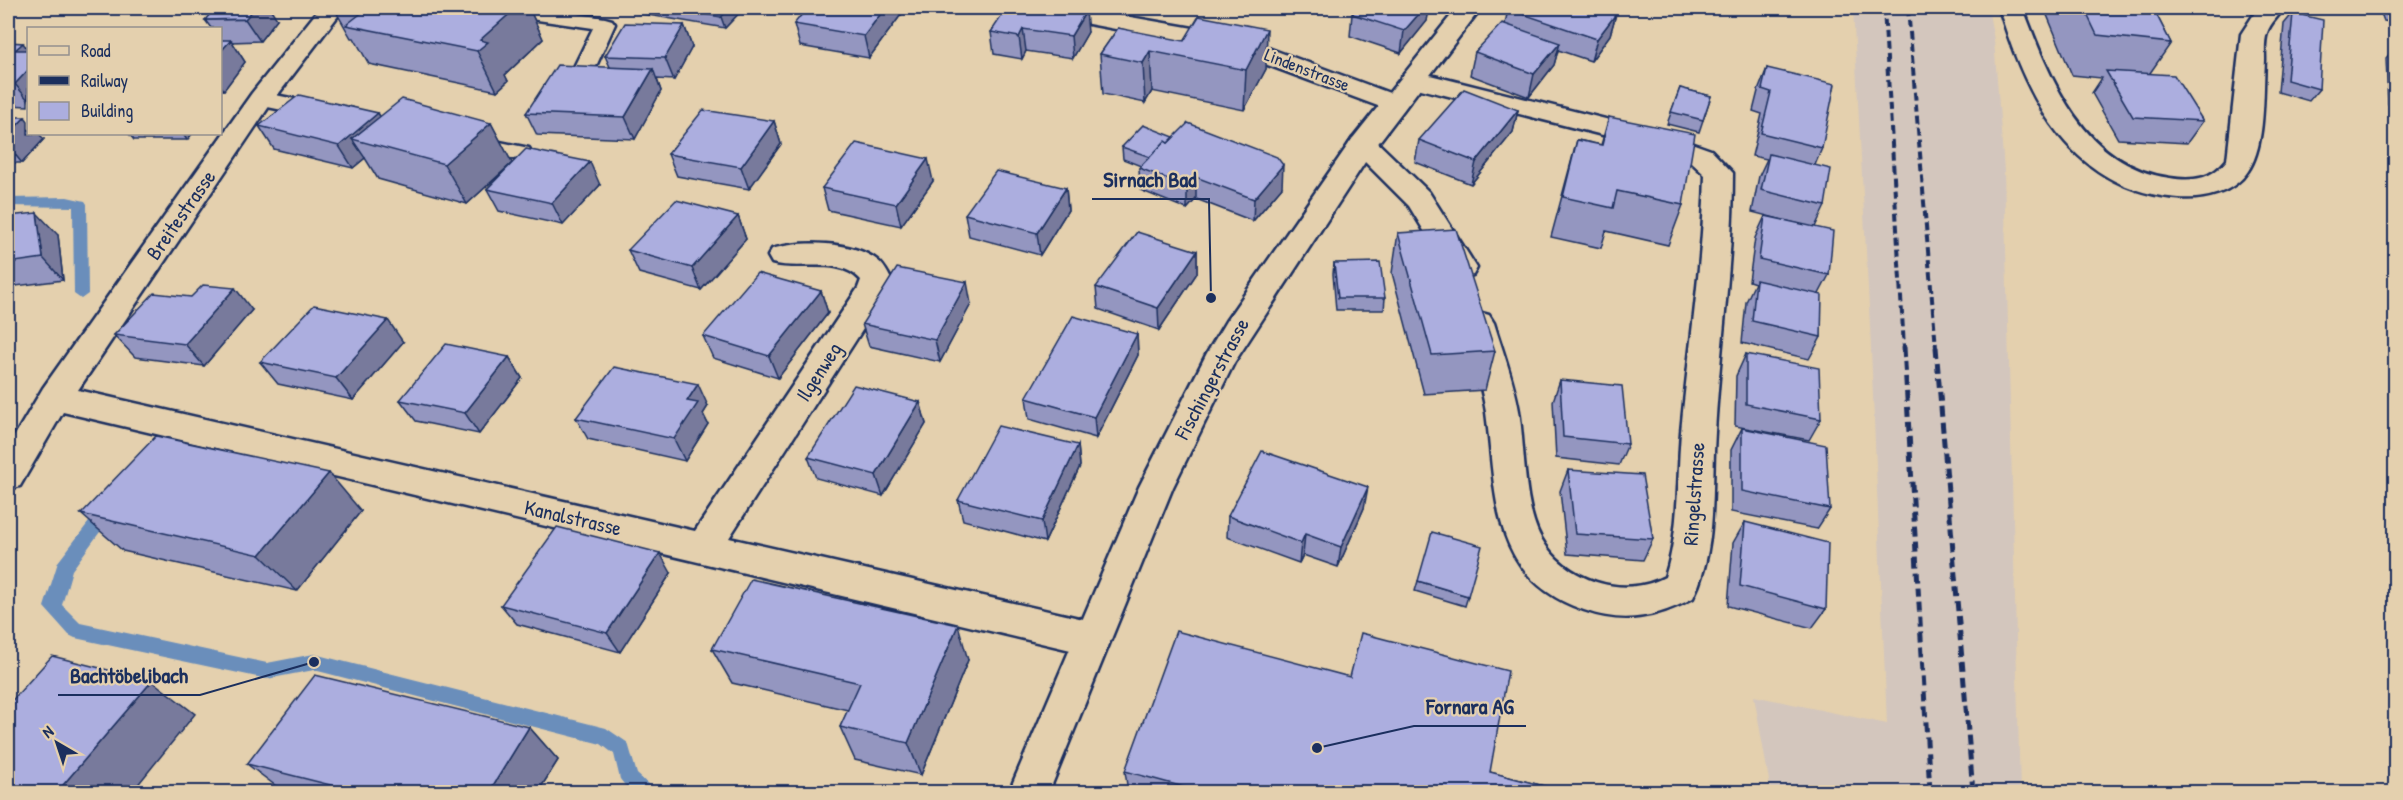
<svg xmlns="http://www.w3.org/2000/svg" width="2403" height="800" viewBox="0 0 2403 800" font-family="'Patrick Hand',sans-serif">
<rect width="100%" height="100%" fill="#e4d0ae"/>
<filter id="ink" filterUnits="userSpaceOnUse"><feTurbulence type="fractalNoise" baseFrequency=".0167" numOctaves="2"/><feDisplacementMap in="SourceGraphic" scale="12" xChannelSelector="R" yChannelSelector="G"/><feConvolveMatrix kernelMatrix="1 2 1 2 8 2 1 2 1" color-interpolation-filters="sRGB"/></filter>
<g filter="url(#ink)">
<polygon fill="#d3c6bd" points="1853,8 1988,8 1994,40 2004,171 2020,792 1771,792 1754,696 1887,724 1870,326"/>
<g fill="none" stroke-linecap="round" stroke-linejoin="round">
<g fill="#6a8ebb" fill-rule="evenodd">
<polygon points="67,197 85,201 87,204 88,294 81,299 74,294 73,207 8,206 8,198"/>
<polygon points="108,503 114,505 116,510 72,570 62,605 80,623 267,663 314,654 606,728 628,743 637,774 650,786 652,792 630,792 620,779 614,754 601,744 314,670 267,679 75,638 69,635 44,607 58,562 102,505"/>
</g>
<defs>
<g id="lane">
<polygon points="486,8 534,8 605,18 612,20 615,24 593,73 590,78 574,78 571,73 593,28 496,14 489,12"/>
<polygon points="261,92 329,106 332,111 329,116 321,118 253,104 250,99 253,94"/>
<polygon points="471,136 529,148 532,153 529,158 521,160 463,148 460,143 463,138"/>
</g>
<g id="street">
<path d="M 320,8 L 344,8 L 270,105 L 78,390 L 695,531 L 858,288 L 861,280 C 840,256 800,271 772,263 L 768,256 L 772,249 C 801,240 853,241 877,260 C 884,265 887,272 891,279 L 888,290 L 729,538 L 1092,621 L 1105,626 L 1111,638 L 1105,650 L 1092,655 L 63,412 L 20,486 L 8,490 L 8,447 L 43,388 L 252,93 Z"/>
<polygon points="1029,8 1079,8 1233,35 1403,98 1407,104 1403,110 1394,112 1227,50 1041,15 1032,13"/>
<path d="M 1999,8 L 2023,8 C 2050,79 2083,166 2170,178 C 2193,182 2212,179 2227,160 L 2241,34 L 2258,8 L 2284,8 C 2279,16 2270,23 2267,33 C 2264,41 2265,52 2265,60 C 2263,92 2266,145 2248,171 C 2234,193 2204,200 2179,198 C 2072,190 2027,101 1999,8 Z"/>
<path d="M 1414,71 L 1669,135 L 1711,150 L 1733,173 C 1733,260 1720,346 1715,432 C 1711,488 1718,547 1693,598 C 1656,618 1624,624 1584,610 C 1489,578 1497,494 1486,412 C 1481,381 1471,352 1462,323 L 1467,315 L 1478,312 L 1489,315 L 1494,323 C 1503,352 1514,381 1519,411 C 1525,449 1523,505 1541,538 C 1564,580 1623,600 1665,577 C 1680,530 1677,480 1681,432 C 1689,346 1703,261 1705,175 L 1691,162 L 1650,147 L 1405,85 L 1401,79 L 1405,73 Z"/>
<polygon points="1363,135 1373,138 1429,192 1477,268 1473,275 1462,279 1451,275 1409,206 1353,150 1349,144 1353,138"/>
</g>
<polygon id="secondary" points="1457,8 1481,8 1373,150 1234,363 1173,487 1049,792 1009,792 1139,487 1207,353 1226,321 1353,138"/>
</defs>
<use href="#lane" stroke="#1b2f5e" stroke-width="5"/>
<use href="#street" stroke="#1b2f5e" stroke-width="5"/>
<use href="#secondary" stroke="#1b2f5e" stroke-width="5"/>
<use href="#lane" fill="#e4d0ae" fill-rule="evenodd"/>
<use href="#street" fill="#e4d0ae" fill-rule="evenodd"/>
<use href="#secondary" fill="#e4d0ae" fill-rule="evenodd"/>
<g stroke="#1b2f5e" stroke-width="4" stroke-dasharray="8 4" stroke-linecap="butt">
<polyline points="1884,8 1904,348"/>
<polyline points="1908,8 1936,348"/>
</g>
<g stroke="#1b2f5e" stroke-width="5" stroke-dasharray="10 5" stroke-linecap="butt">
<polyline points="1904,347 1930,792"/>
<polyline points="1936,347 1973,792"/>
</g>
</g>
<g fill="#9496c0" stroke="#1b2f5e" stroke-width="1.5">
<polygon points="334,8 529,8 543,39 505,75 508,81 497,91 369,64 354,38 351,38"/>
<polygon points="634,8 744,8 725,28 637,13"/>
<polygon points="906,8 869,58 800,46 794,24"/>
<polygon points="1358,8 1429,8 1427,21 1401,53 1350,36 1352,14"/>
<polygon points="2051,8 2153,8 2171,43 2150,73 2203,121 2187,143 2118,139 2092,93 2102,78 2072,75 2047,15"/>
<polygon points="2379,8 2396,8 2396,23 2384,21"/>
<polygon points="1508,9 1616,14 1610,35 1591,61 1558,50 1554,65 1529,97 1470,75 1475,52 1505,24"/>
<polygon points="1032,11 1088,32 1073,58 1026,51 1022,59 994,54 991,32"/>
<polygon points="2293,13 2319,89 2309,101 2278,92 2284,24"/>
<polygon points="277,19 260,41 232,42 245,62 224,90 220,90 220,28 211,28 205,20"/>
<polygon points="684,25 692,47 674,80 657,79 661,91 635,139 537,135 526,113 610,67 605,56"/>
<polygon points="1118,28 1266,69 1244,110 1152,91 1145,103 1103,94 1100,54"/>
<polygon points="8,42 28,50 28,106 8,105"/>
<polygon points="2396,47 2396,106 2388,104 2386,58"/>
<polygon points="1767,68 1822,148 1815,165 1825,206 1815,227 1829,275 1819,294 1821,337 1809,359 1742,343 1746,302 1755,283 1749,281 1755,238 1765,216 1799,224 1752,212 1759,176 1767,159 1752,156 1762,114 1753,111 1758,91"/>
<polygon points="1680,88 1711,96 1699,132 1667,124"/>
<polygon points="1518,110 1513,132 1471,184 1415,162 1419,140"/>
<polygon points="378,113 380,117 491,123 512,163 600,185 563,225 499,211 487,189 510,165 467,204 378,179 365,158 353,168 274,149 259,126"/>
<polygon points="8,117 44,139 22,163 8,163"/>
<polygon points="1609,117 1683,205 1668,245 1606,231 1601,248 1551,237 1577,140 1601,145"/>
<polygon points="774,121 781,144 749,189 677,176 668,154"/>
<polygon points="129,134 192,134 187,140 134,140"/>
<polygon points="1122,147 1282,187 1253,221 1196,199 1187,209 1140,190 1139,168 1141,166 1123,159"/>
<polygon points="933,181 901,226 828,210 822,188"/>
<polygon points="1066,188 1068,210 1040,255 969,236 965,214"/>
<polygon points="8,216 58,235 63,280 8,287"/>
<polygon points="738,216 746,239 701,290 639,273 628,250"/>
<polygon points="1398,233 1495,351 1485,390 1424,394 1392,273"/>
<polygon points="1197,251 1197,273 1159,330 1098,309 1096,287"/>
<polygon points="1334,263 1385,298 1384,310 1336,310 1333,274"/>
<polygon points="821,291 828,313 778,378 713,358 703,336"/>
<polygon points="191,297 252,310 204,366 135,357 114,335"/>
<polygon points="971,304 940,362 869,346 862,324"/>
<polygon points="1137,334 1138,355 1096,438 1029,419 1026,398"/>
<polygon points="403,342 353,400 278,384 260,362"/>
<polygon points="1746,354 1821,419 1809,440 1735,426 1736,376"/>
<polygon points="509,357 522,378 479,434 416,421 400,400"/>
<polygon points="1560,380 1628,444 1619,465 1556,458 1553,401"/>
<polygon points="920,402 926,424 883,496 816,478 808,457"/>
<polygon points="708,406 703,414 708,424 685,461 588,439 576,418"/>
<polygon points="1742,428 1830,509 1817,529 1731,512 1731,450"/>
<polygon points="1078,445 1080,466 1045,542 963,520 958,500"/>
<polygon points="1568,470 1653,539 1643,560 1567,554 1560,491"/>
<polygon points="1364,508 1338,567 1303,555 1299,563 1227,537 1228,516"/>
<polygon points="361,511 297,591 123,551 81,514"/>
<polygon points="1745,522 1826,609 1812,628 1728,606 1733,543"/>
<polygon points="671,573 620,652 517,624 501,605"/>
<polygon points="1418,581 1468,596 1465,606 1415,591"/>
<polygon points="712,649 968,660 921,775 855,760 840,727 848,710 732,683"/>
<polygon points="529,727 558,760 538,792 284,792 247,764"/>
<polygon points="1125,771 1490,772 1567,792 1128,792"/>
</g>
<g fill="#787a9c" stroke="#1b2f5e" stroke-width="1.5">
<polygon points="255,8 270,8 277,19 260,41 245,19"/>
<polygon points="516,8 529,8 543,39 505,75 508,81 497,91 477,51 480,40"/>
<polygon points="730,8 744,8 725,28 721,17"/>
<polygon points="885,8 906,8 869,58 864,36"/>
<polygon points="1424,8 1429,8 1427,21 1401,53 1404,31"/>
<polygon points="1086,11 1088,32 1073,58 1071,36"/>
<polygon points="1616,14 1610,35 1591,61 1597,39"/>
<polygon points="684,25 692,47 674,80 665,58"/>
<polygon points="1023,29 1026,51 1022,59 1019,37"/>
<polygon points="1267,29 1266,69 1244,110 1246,70"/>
<polygon points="231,40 245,62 224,90 220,85 220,52"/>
<polygon points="23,43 28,50 28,67 15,50"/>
<polygon points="1560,43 1554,65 1529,97 1534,74"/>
<polygon points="1150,51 1152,91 1145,103 1143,63"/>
<polygon points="653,69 661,91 635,139 625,117"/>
<polygon points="28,70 28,100 15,84"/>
<polygon points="1518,110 1513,132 1471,184 1476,162"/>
<polygon points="378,113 391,135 352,139 365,158 353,168 339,146"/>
<polygon points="25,117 28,121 28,134 39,134 44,139 22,163 8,146 8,135"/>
<polygon points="774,121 781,144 749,189 741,167"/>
<polygon points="491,123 512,163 467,204 444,164"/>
<polygon points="183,134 192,134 187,140"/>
<polygon points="928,159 933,181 901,226 896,204"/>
<polygon points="590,162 600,185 563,225 552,203"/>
<polygon points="1283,165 1282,187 1253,221 1254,199"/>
<polygon points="1196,177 1196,199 1187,209 1187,186"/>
<polygon points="1066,188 1068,210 1040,255 1037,233"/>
<polygon points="37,213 58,235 63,280 43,258"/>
<polygon points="738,216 746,239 701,290 692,268"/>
<polygon points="1197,251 1197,273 1159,330 1158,308"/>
<polygon points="967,282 971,304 940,362 935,340"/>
<polygon points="235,288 252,310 204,366 185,344"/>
<polygon points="821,291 828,313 778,378 769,356"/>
<polygon points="388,320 403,342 353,400 336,378"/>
<polygon points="1137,334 1138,355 1096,438 1094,417"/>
<polygon points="509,357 522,378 479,434 465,413"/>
<polygon points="698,384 708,406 703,414 708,424 685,461 674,439 687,401"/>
<polygon points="920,402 926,424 883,496 876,475"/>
<polygon points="1078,445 1080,466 1045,542 1042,521"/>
<polygon points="329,473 361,511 297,591 260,555"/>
<polygon points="1368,487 1364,508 1338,567 1341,547"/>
<polygon points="1305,534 1303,555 1299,563 1301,543"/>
<polygon points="660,553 671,573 620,652 607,633"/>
<polygon points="958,625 968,660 921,775 908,743"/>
<polygon points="152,681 195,714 132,792 57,792"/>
<polygon points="529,727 558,760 538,792 489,792"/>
</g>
<g fill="#acaedf" stroke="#1b2f5e" stroke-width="1.5">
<polygon points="215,8 255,8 245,19 205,20"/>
<polygon points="368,8 516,8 480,40 488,42 477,51 346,25"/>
<polygon points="669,8 730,8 721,17"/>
<polygon points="807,8 885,8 864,36 794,24"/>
<polygon points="1007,8 1032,11 1034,8 1066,8 1086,11 1071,36 1023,29 1019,37 991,32"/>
<polygon points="1358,8 1424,8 1404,31 1352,14"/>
<polygon points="1510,8 1598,8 1616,14 1597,39 1508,9"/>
<polygon points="2084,8 2153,8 2171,43 2097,35"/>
<polygon points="2293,13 2323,20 2319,89 2287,80"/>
<polygon points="1199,16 1267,29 1246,70 1150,51 1143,63 1100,54 1118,28 1184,41"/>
<polygon points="625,23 684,25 665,58 605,56"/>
<polygon points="1502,23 1560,43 1534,74 1475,52"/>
<polygon points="220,40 231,40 220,52"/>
<polygon points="8,42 23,43 15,50 28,50 28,70 15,84 8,84"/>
<polygon points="557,65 653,69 625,117 526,113"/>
<polygon points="1767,68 1835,84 1822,148 1761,133 1771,92 1762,89"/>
<polygon points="2106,71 2174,75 2203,121 2133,117"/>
<polygon points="1680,88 1711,96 1703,120 1671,112"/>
<polygon points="1464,89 1518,110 1476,162 1419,140"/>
<polygon points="299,95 378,113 339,146 259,126"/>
<polygon points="402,99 491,123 444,164 352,139"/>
<polygon points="703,110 774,121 741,167 668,154"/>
<polygon points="8,117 25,117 8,135"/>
<polygon points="1609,117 1695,134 1683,205 1617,191 1613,208 1563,197 1577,140 1602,145"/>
<polygon points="1188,123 1277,157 1283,165 1254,199 1196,177 1187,186 1139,168 1165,141 1168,143"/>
<polygon points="1143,125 1174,137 1168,143 1165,141 1150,157 1122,147"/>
<polygon points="856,143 928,159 896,204 822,188"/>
<polygon points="526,149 590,162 552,203 487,189"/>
<polygon points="1769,154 1831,169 1825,206 1761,190"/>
<polygon points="996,171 1066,188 1037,233 965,214"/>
<polygon points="676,200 738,216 692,268 628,250"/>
<polygon points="37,213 43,258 8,263 8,216"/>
<polygon points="1765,216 1833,231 1829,275 1759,259"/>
<polygon points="1456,229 1495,351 1432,355 1398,233"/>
<polygon points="1137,232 1197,251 1158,308 1096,287"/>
<polygon points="1380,262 1385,298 1338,298 1334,263"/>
<polygon points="897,268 967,282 935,340 862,324"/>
<polygon points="757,273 821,291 769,356 703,336"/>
<polygon points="1756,280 1822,295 1821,337 1752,321"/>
<polygon points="203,285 235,288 185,344 114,335 154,293 191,297"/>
<polygon points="314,305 388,320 336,378 260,362"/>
<polygon points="1073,316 1137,334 1094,417 1026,398"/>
<polygon points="446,344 509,357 465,413 400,400"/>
<polygon points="1746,354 1819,368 1821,419 1746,404"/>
<polygon points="614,367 698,384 687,401 698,403 674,439 576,418"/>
<polygon points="1560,380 1622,386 1628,444 1563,437"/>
<polygon points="854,385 920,402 876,475 808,457"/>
<polygon points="998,426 1078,445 1042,521 958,500"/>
<polygon points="1742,428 1826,445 1830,509 1742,491"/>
<polygon points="156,436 329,473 260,555 81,514"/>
<polygon points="1262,451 1368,487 1341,547 1305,534 1301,543 1228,516"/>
<polygon points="1568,470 1642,475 1653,539 1575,534"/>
<polygon points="1745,522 1828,543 1826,609 1740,586"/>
<polygon points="557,527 660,553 607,633 501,605"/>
<polygon points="1432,532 1482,546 1468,596 1418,581"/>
<polygon points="751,579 958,625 908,743 840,727 860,683 712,649"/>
<polygon points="1176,631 1350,677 1361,633 1508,671 1490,772 1567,792 1202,792 1125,771"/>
<polygon points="52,656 152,681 57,792 8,792 8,705"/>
<polygon points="315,675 529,727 489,792 358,792 247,764"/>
</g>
</g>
<g text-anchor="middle" stroke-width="4.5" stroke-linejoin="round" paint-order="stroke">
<g font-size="18" fill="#1b2f5e" stroke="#e4d0ae">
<text transform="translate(1307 70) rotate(21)" y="6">Lindenstrasse</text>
</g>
<g font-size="21" fill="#1b2f5e" stroke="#e4d0ae">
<text transform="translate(181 215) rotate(-55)" y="7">Breitestrasse</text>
<text transform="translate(819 372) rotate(-57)" y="7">Ilgenweg</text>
<text transform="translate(1212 379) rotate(-62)" y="7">Fischingerstrasse</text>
<text transform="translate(1694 494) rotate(-86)" y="7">Ringelstrasse</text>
<text transform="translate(573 518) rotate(13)" y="7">Kanalstrasse</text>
</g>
</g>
<path fill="none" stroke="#1b2f5e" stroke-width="2" d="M1211 298L1209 199H1092M314 662L200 695H58M1317 748L1414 726H1526"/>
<g fill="#1b2f5e" stroke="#e4d0ae" stroke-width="2">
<circle cx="1211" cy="298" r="6"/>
<circle cx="314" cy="662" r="6"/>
<circle cx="1317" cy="748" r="6"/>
</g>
<g font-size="22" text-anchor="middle" font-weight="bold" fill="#1b2f5e" stroke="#e4d0ae" stroke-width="4.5" stroke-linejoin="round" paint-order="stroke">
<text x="1150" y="187">Sirnach Bad</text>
<text x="129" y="683">Bachtöbelibach</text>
<text x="1470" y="714">Fornara AG</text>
</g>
<rect width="2403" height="800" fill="none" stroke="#e4d0ae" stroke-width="30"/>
<rect x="15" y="15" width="2373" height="770" fill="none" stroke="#1b2f5e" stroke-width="2" filter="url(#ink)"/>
<rect x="27" y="27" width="195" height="108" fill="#e4d0ae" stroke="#94908e" stroke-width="1.5"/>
<rect x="39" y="46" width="30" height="9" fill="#e4d0ae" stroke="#94908e" stroke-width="1.5"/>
<text x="81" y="57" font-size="18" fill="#1b2f5e">Road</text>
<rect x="39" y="76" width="30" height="9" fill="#1b2f5e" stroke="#94908e" stroke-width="1.5"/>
<text x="81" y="87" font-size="18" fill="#1b2f5e">Railway</text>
<rect x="39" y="102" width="30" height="18" fill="#acaedf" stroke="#94908e" stroke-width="1.5"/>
<text x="81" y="117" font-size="18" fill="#1b2f5e">Building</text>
<g transform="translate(57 743) rotate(321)" stroke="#e4d0ae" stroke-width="4.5" paint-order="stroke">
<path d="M0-4.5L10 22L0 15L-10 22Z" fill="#1b2f5e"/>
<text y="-9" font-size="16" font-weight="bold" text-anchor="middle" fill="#1b2f5e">N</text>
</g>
</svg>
